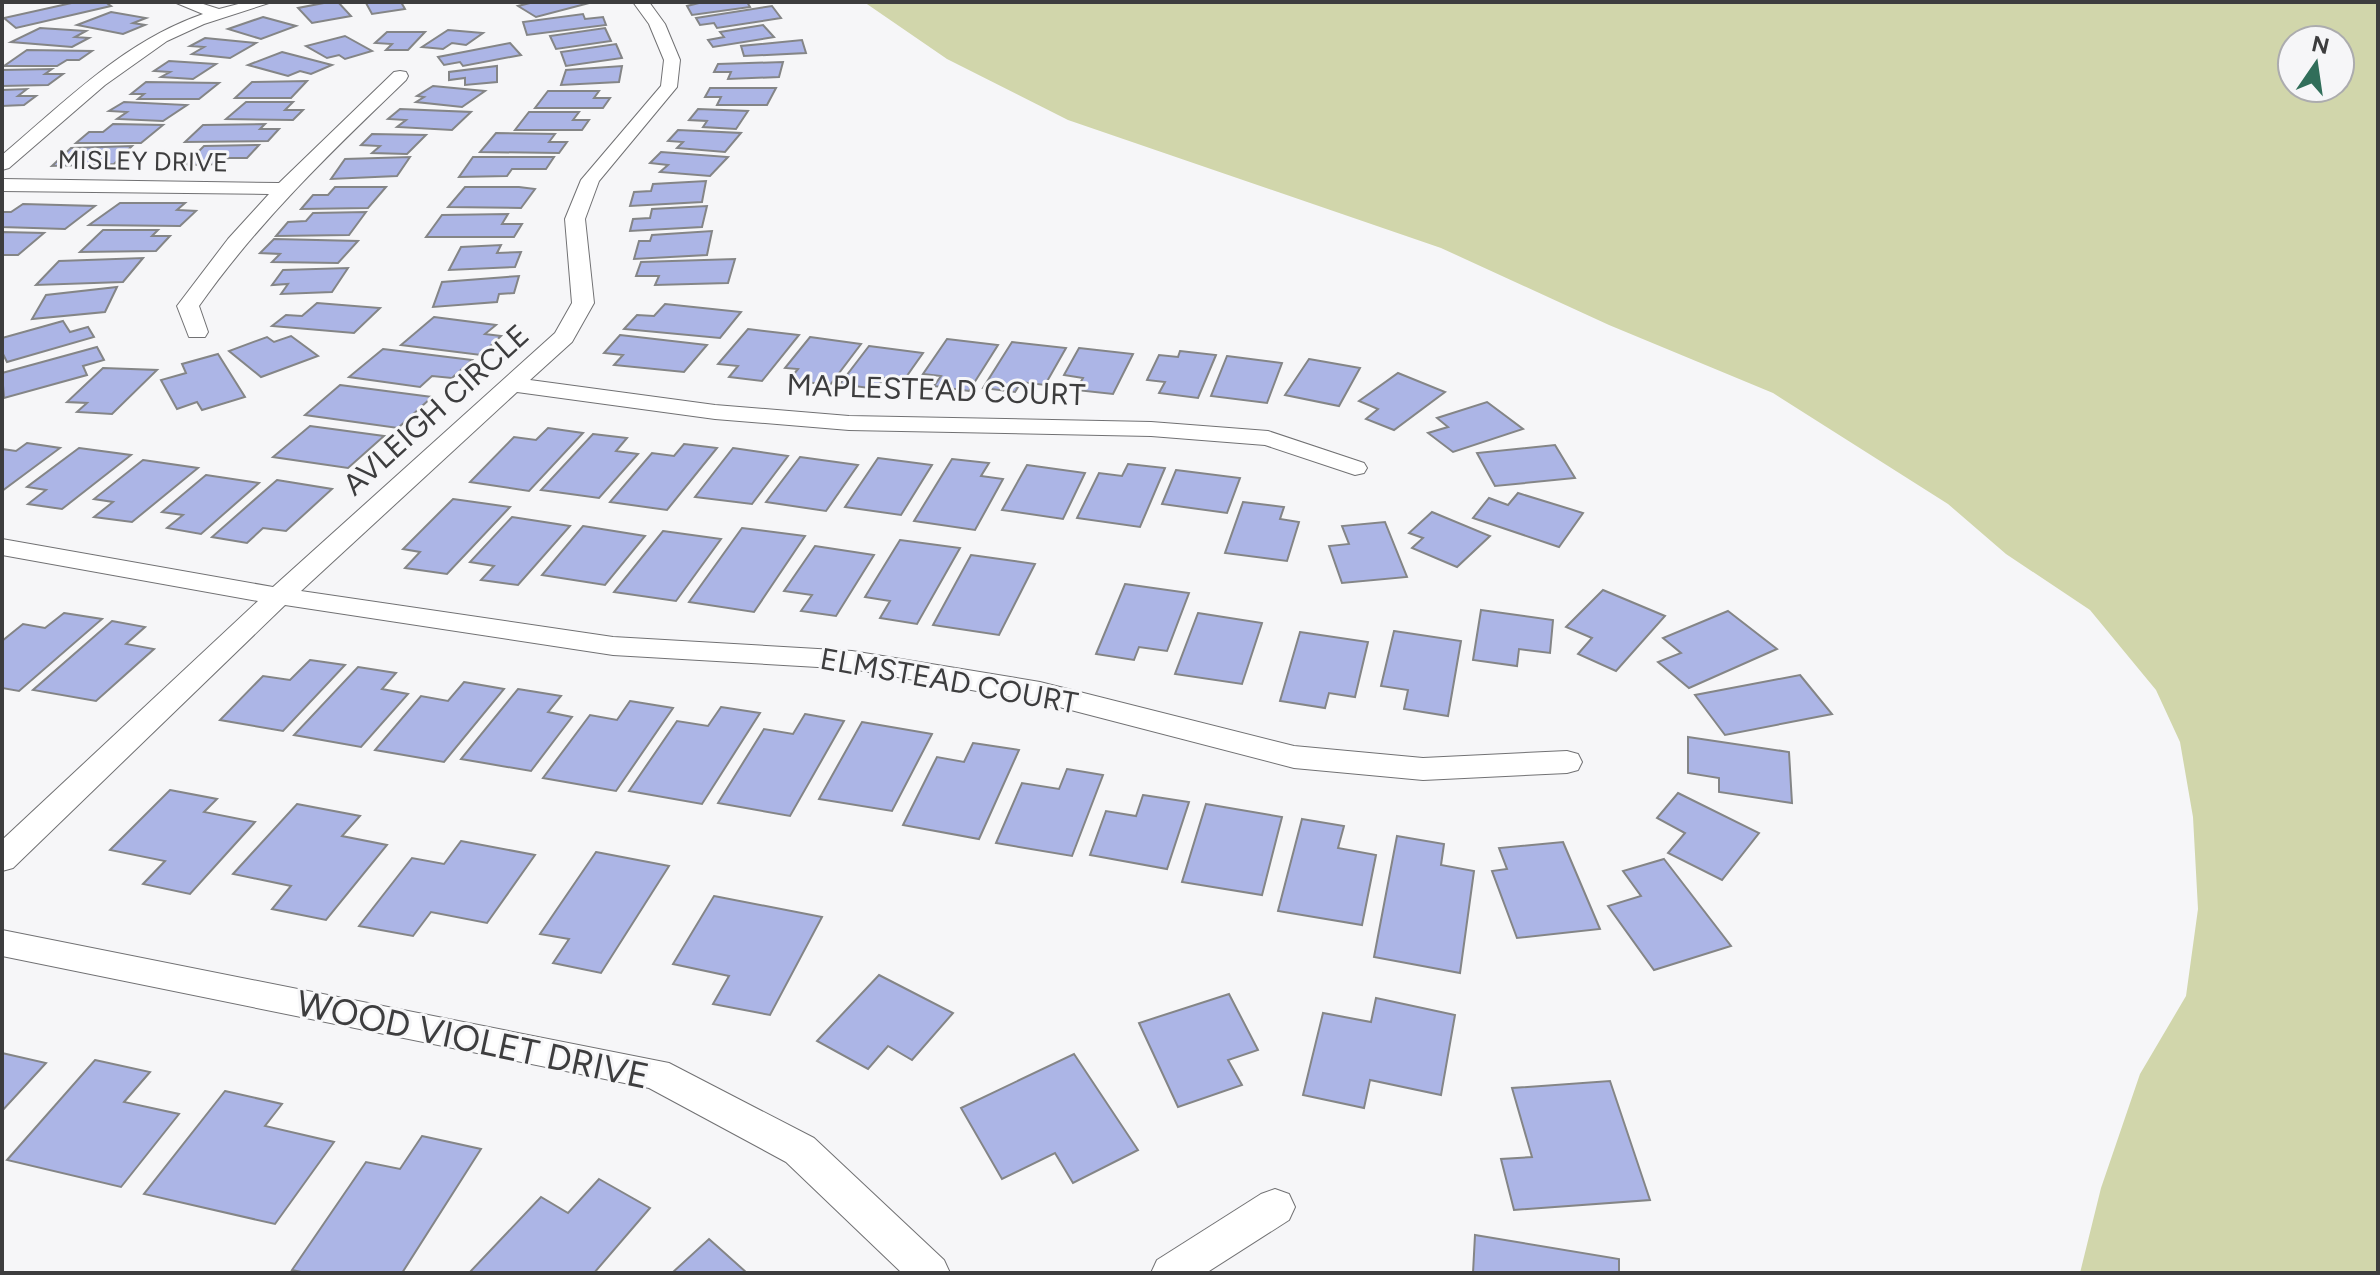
<svg xmlns="http://www.w3.org/2000/svg" width="2380" height="1275" viewBox="0 0 2380 1275" font-family="Figtree,sans-serif">
<rect width="100%" height="100%" fill="#f6f6f8"/>
<path fill="#d1d6ab" fill-rule="evenodd" d="M 864,2 L 2378,2 L 2378,1273 L 2080,1273 L 2101,1188 L 2140,1074 L 2186,996 L 2198,909 L 2193,817 L 2180,742 L 2156,690 L 2090,610 L 2006,554 L 1948,504 L 1773,393 L 1609,325 L 1441,248 L 1068,120 L 947,59 ZM 2292,40 L 2340,40 L 2340,88 L 2292,88 Z"/>
<g fill="#acb5e6" stroke="#848586" stroke-width="2">
<polygon points="76,2 105,2 111,6 16,28 4,18"/>
<polygon points="329,2 338,2 351,16 312,23 298,8"/>
<polygon points="401,2 405,9 372,14 366,3"/>
<polygon points="534,2 593,2 536,17 518,6"/>
<polygon points="703,2 747,2 750,7 692,15 687,6"/>
<polygon points="772,6 781,18 717,28 714,23 700,25 696,18"/>
<polygon points="111,12 146,18 133,23 145,25 123,34 77,25"/>
<polygon points="583,14 585,19 603,17 606,25 527,35 523,22"/>
<polygon points="263,17 296,26 261,39 228,29"/>
<polygon points="763,25 774,37 713,47 708,40 724,37 720,32"/>
<polygon points="40,28 86,31 75,37 89,38 72,47 11,42"/>
<polygon points="605,28 611,41 556,49 550,36"/>
<polygon points="448,30 483,33 466,45 452,43 443,49 422,47"/>
<polygon points="387,32 425,32 408,50 386,50 392,44 375,43"/>
<polygon points="345,36 372,51 345,59 339,55 327,58 306,46"/>
<polygon points="205,38 256,43 230,58 192,54 204,47 190,46"/>
<polygon points="802,40 806,53 744,56 741,46"/>
<polygon points="510,43 521,55 463,66 460,62 444,65 438,57"/>
<polygon points="616,44 622,58 566,66 561,52"/>
<polygon points="27,50 92,51 79,60 67,60 57,66 4,66"/>
<polygon points="282,52 332,65 311,74 300,71 288,76 248,65"/>
<polygon points="169,61 216,64 193,79 161,77 170,72 154,71"/>
<polygon points="783,62 779,77 728,79 731,72 714,72 718,64"/>
<polygon points="497,66 497,82 465,85 465,78 449,80 449,72"/>
<polygon points="622,66 619,82 561,85 566,70"/>
<polygon points="52,69 45,74 63,74 48,85 2,86 2,70"/>
<polygon points="307,81 291,98 235,98 252,82"/>
<polygon points="146,82 219,83 199,99 138,99 144,94 131,94"/>
<polygon points="433,86 485,91 462,107 416,102 424,97 417,96"/>
<polygon points="710,88 776,88 767,105 717,105 721,97 705,97"/>
<polygon points="27,89 18,96 36,96 24,105 2,106 2,90"/>
<polygon points="548,91 599,91 594,98 610,98 603,108 535,108"/>
<polygon points="124,102 187,105 163,121 117,119 127,112 109,111"/>
<polygon points="246,102 293,102 285,110 303,110 293,120 226,119"/>
<polygon points="400,109 471,112 452,130 397,127 406,120 388,119"/>
<polygon points="698,109 748,111 736,129 703,127 707,121 689,120"/>
<polygon points="529,112 579,112 573,120 589,120 582,130 515,130"/>
<polygon points="113,124 163,125 141,143 76,143 89,132 103,132"/>
<polygon points="265,124 260,129 279,129 268,141 185,142 203,125"/>
<polygon points="678,130 741,133 725,152 677,148 683,142 668,141"/>
<polygon points="496,133 555,134 549,142 567,142 559,153 480,152"/>
<polygon points="372,134 426,135 407,154 372,153 380,146 361,145"/>
<polygon points="259,145 247,158 228,158 223,164 185,165 204,146"/>
<polygon points="132,146 114,164 52,166 71,148"/>
<polygon points="661,152 728,157 710,176 660,172 668,165 650,163"/>
<polygon points="410,157 397,176 331,179 345,159"/>
<polygon points="473,157 554,157 546,169 512,169 507,176 459,177"/>
<polygon points="706,181 702,202 630,206 634,192 651,191 653,184"/>
<polygon points="335,187 386,187 368,208 301,209 313,195 328,195"/>
<polygon points="465,187 519,187 535,189 521,208 448,207"/>
<polygon points="120,203 185,203 177,210 196,211 180,226 89,225"/>
<polygon points="23,204 95,206 65,229 2,227 2,212 11,212"/>
<polygon points="707,206 702,227 630,231 633,219 650,218 652,209"/>
<polygon points="366,212 349,235 276,236 288,222 306,221 313,213"/>
<polygon points="508,214 502,224 522,224 514,237 426,237 442,215"/>
<polygon points="103,230 158,230 152,236 170,236 156,251 80,252"/>
<polygon points="712,231 707,255 634,259 639,241 650,241 652,235"/>
<polygon points="2,232 44,233 18,255 2,255"/>
<polygon points="274,239 358,241 338,263 272,262 280,254 260,253"/>
<polygon points="501,245 497,253 521,252 515,267 449,270 461,247"/>
<polygon points="143,258 123,282 36,285 59,261"/>
<polygon points="735,259 728,283 655,285 659,276 636,276 641,262"/>
<polygon points="348,268 332,292 281,294 288,284 272,285 283,270"/>
<polygon points="519,276 514,293 499,294 497,302 433,307 442,282"/>
<polygon points="117,287 105,312 32,319 46,295"/>
<polygon points="317,303 380,308 354,333 272,326 286,315 302,316"/>
<polygon points="665,304 741,312 720,338 624,329 637,315 654,316"/>
<polygon points="434,317 496,325 485,334 501,336 481,355 401,345"/>
<polygon points="63,321 70,332 88,327 94,337 7,362 2,352 2,338"/>
<polygon points="748,329 799,335 762,381 729,377 738,366 718,364"/>
<polygon points="620,335 707,345 684,372 614,365 623,355 604,353"/>
<polygon points="291,336 318,356 261,377 229,351 267,337 274,342"/>
<polygon points="810,337 861,344 830,385 789,380 798,369 785,368"/>
<polygon points="947,339 998,345 969,391 934,386 941,376 923,374"/>
<polygon points="1012,342 1066,348 1045,385 1021,382 1015,392 983,388"/>
<polygon points="869,346 923,353 904,380 884,378 876,389 840,384"/>
<polygon points="97,347 104,360 83,366 87,375 4,398 2,373"/>
<polygon points="1079,348 1133,354 1113,394 1076,390 1083,378 1064,375"/>
<polygon points="383,349 472,360 452,378 432,376 420,387 349,377"/>
<polygon points="1180,351 1216,355 1198,398 1159,393 1165,382 1147,380 1159,355 1178,357"/>
<polygon points="218,354 245,397 202,410 197,402 177,409 161,380 186,373 182,364"/>
<polygon points="1227,356 1282,363 1267,403 1211,396"/>
<polygon points="1309,359 1360,368 1339,406 1285,395"/>
<polygon points="103,368 157,370 112,414 77,412 87,403 67,402"/>
<polygon points="1398,373 1445,392 1394,430 1366,419 1378,409 1359,401"/>
<polygon points="340,385 432,397 398,428 305,415"/>
<polygon points="1487,402 1523,429 1453,452 1428,433 1448,427 1437,418"/>
<polygon points="310,426 384,436 348,468 273,457"/>
<polygon points="548,428 583,433 529,491 470,482 514,437 536,440"/>
<polygon points="593,434 627,438 616,451 638,454 599,498 541,490"/>
<polygon points="27,443 60,448 2,491 2,449 16,451"/>
<polygon points="684,444 717,448 667,510 610,502 652,453 674,456"/>
<polygon points="1555,445 1575,478 1495,486 1477,453"/>
<polygon points="79,448 131,455 62,509 28,504 46,490 27,487"/>
<polygon points="733,448 788,456 752,504 695,497"/>
<polygon points="800,457 858,465 826,511 766,502"/>
<polygon points="878,458 932,465 901,515 845,507"/>
<polygon points="952,459 989,463 981,476 1003,479 975,530 914,521"/>
<polygon points="143,460 198,468 132,522 94,517 113,502 94,499"/>
<polygon points="1128,464 1165,468 1140,527 1077,518 1099,473 1122,476"/>
<polygon points="1027,465 1085,473 1063,519 1002,510"/>
<polygon points="1176,470 1240,478 1227,513 1162,504"/>
<polygon points="206,475 259,483 201,534 167,528 183,515 162,512"/>
<polygon points="277,480 332,489 286,531 263,528 247,543 212,537"/>
<polygon points="1518,493 1583,513 1559,547 1473,518 1489,498 1508,505"/>
<polygon points="453,499 510,507 447,574 405,568 420,552 403,549"/>
<polygon points="1243,502 1284,507 1280,519 1299,522 1287,561 1225,553"/>
<polygon points="1432,512 1490,536 1457,567 1412,548 1423,538 1409,533"/>
<polygon points="512,517 570,526 518,585 481,580 494,566 470,562"/>
<polygon points="1385,522 1407,577 1342,583 1329,546 1349,544 1342,526"/>
<polygon points="583,526 645,536 605,585 542,575"/>
<polygon points="742,528 805,536 754,612 689,602"/>
<polygon points="663,531 721,539 676,601 614,592"/>
<polygon points="900,540 960,548 917,624 880,618 890,601 865,597"/>
<polygon points="815,546 874,555 836,616 801,611 812,595 784,591"/>
<polygon points="971,555 1035,564 999,635 933,625"/>
<polygon points="1125,584 1189,593 1167,651 1139,647 1134,660 1096,654"/>
<polygon points="1603,590 1665,616 1616,671 1578,654 1592,638 1566,627"/>
<polygon points="1481,610 1553,620 1550,653 1519,649 1517,666 1473,660"/>
<polygon points="1728,611 1777,649 1689,688 1658,662 1681,653 1663,638"/>
<polygon points="64,613 102,619 19,691 2,688 2,641 23,624 45,628"/>
<polygon points="1198,613 1262,623 1242,684 1175,674"/>
<polygon points="112,621 145,627 126,644 154,649 96,701 33,690"/>
<polygon points="1394,631 1461,641 1448,716 1404,709 1408,690 1381,686"/>
<polygon points="1300,632 1368,642 1355,697 1329,693 1325,708 1280,701"/>
<polygon points="310,660 345,665 283,731 220,720 263,676 290,680"/>
<polygon points="358,667 396,673 382,689 408,694 361,747 294,735"/>
<polygon points="1800,675 1832,714 1725,735 1695,695"/>
<polygon points="464,682 504,689 444,762 375,750 421,696 448,701"/>
<polygon points="518,689 561,696 548,712 572,717 531,771 461,759"/>
<polygon points="630,701 673,708 616,791 543,778 590,715 617,720"/>
<polygon points="721,707 760,713 702,804 629,791 677,721 708,726"/>
<polygon points="805,714 844,721 790,816 718,803 764,729 793,734"/>
<polygon points="862,722 932,734 892,811 819,799"/>
<polygon points="1688,737 1789,752 1792,803 1719,792 1719,778 1688,773"/>
<polygon points="973,743 1019,750 979,839 903,825 937,757 964,762"/>
<polygon points="1067,769 1103,775 1072,856 996,843 1022,783 1059,789"/>
<polygon points="170,790 217,799 204,812 255,822 190,894 143,884 165,861 110,850"/>
<polygon points="1678,793 1759,833 1722,880 1668,853 1685,833 1657,818"/>
<polygon points="1143,795 1189,802 1167,869 1090,855 1106,811 1136,816"/>
<polygon points="297,804 360,816 342,836 387,845 326,920 272,909 291,886 233,874"/>
<polygon points="1206,804 1282,817 1262,895 1182,882"/>
<polygon points="1302,819 1344,826 1338,848 1376,855 1362,925 1278,911"/>
<polygon points="1397,836 1444,844 1441,865 1474,871 1460,973 1374,957"/>
<polygon points="461,841 535,855 487,923 431,912 413,936 359,926 412,858 444,864"/>
<polygon points="1563,842 1600,929 1517,938 1492,871 1507,869 1499,848"/>
<polygon points="596,852 669,866 601,973 553,963 569,939 540,934"/>
<polygon points="1664,859 1731,946 1654,970 1608,906 1641,896 1623,871"/>
<polygon points="714,896 822,917 770,1015 713,1004 729,976 673,964"/>
<polygon points="879,975 953,1013 912,1060 888,1046 868,1069 817,1041"/>
<polygon points="1229,994 1258,1050 1228,1060 1242,1085 1178,1107 1139,1023"/>
<polygon points="1376,998 1455,1015 1441,1095 1370,1080 1364,1108 1303,1095 1323,1013 1371,1022"/>
<polygon points="2,1053 46,1063 2,1111"/>
<polygon points="1074,1054 1138,1150 1073,1183 1055,1153 1002,1179 961,1108"/>
<polygon points="95,1060 150,1072 124,1102 179,1114 121,1187 7,1160"/>
<polygon points="1610,1081 1650,1200 1514,1210 1501,1159 1532,1157 1512,1088"/>
<polygon points="225,1091 282,1104 265,1126 334,1142 275,1224 144,1194"/>
<polygon points="422,1136 481,1149 402,1273 306,1273 292,1270 366,1162 400,1169"/>
<polygon points="599,1179 650,1208 594,1273 469,1273 541,1197 568,1213"/>
<polygon points="1475,1235 1619,1259 1619,1273 1473,1273"/>
<polygon points="709,1239 747,1273 672,1273"/>
</g>
<g fill="none" stroke-linecap="round" stroke-linejoin="round">
<defs>
<g id="minor">
<path d="M 174,2 L 197,2 L 219,9 L 246,2 L 272,2 L 204,24 L 167,41 L 105,85 L 9,168 L 2,170 L 2,155 C 65,102 124,41 203,14 Z"/>
<polygon points="633,2 649,2 665,24 680,60 677,87 599,181 585,219 594,303 572,342 530,380 715,405 849,416 1151,422 1268,431 1364,463 1367,468 1364,473 1355,475 1265,445 1151,436 849,430 715,419 517,392 301,591 613,637 852,651 1040,682 1294,746 1423,758 1567,751 1578,754 1582,762 1578,770 1567,773 1423,780 1294,768 1040,702 852,669 613,655 285,605 13,868 2,871 2,840 258,601 2,555 2,539 273,587 555,333 572,303 565,219 581,180 661,86 664,60 649,24"/>
<path d="M 400,71 L 406,72 L 408,76 L 406,80 C 332,151 258,222 199,306 L 208,332 L 205,337 L 189,337 L 177,306 L 228,239 L 269,194 L 2,191 L 2,179 L 279,183 L 394,72 Z"/>
<polygon points="2,930 669,1063 814,1138 944,1260 950,1273 902,1273 786,1162 649,1088 2,956"/>
<polygon points="1275,1189 1289,1194 1295,1207 1289,1220 1206,1273 1151,1273 1157,1260 1261,1194"/>
</g>
</defs>
<use href="#minor" stroke="#717173" stroke-width="2"/>
<use href="#minor" fill="#fff" fill-rule="evenodd"/>
</g>
<g text-anchor="middle" stroke-width="6" stroke-linejoin="round" paint-order="stroke">
<g font-size="26" fill="#3d3d3e" stroke="#f6f6f8">
<text transform="translate(143 161) rotate(1)" y="9">MISLEY DRIVE</text>
</g>
<g font-size="30" fill="#3d3d3e" stroke="#f6f6f8">
<text transform="translate(936 390) rotate(2)" y="10">MAPLESTEAD COURT</text>
<text transform="translate(436 410) rotate(-42)" y="10">AVLEIGH CIRCLE</text>
<text transform="translate(949 681) rotate(10)" y="10">ELMSTEAD COURT</text>
</g>
<g font-size="36" fill="#3d3d3e" stroke="#f6f6f8">
<text transform="translate(473 1039) rotate(12)" y="13">WOOD VIOLET DRIVE</text>
</g>
</g>
<rect width="2380" height="1275" fill="none" stroke="#3d3d3e" stroke-width="8"/>
<g transform="translate(2316 64) rotate(13)"><circle r="38" fill="#f6f6f8" stroke="#acacae" stroke-width="2"/>
<path d="M0-6L14 30L0 20L-14 30Z" fill="#316e5a"/>
<text y="-12" font-size="22" font-weight="bold" text-anchor="middle" fill="#3d3d3e">N</text>
</g>
</svg>
